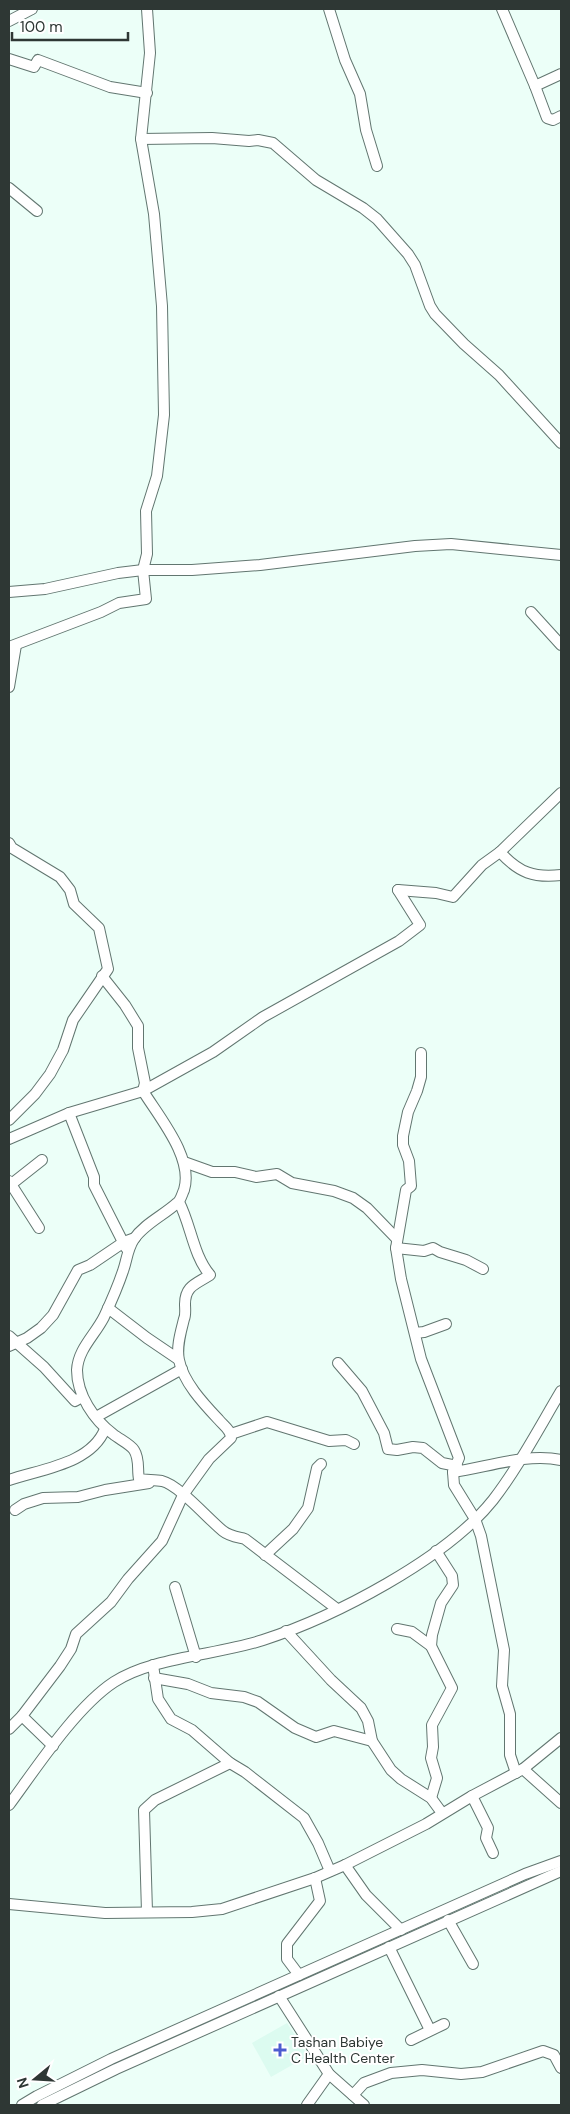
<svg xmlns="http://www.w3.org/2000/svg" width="570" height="2114" viewBox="0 0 570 2114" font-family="'DM Sans',sans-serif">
<rect width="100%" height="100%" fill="#ecfff8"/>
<polygon fill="#dcfbf0" points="287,2023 308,2056 271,2077 252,2043"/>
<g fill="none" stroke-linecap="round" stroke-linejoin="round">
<defs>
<g id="minor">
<polyline points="329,9 345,60 360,94 366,130 377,166"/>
<polyline points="502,9 535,86 561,74"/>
<polyline points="9,21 32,9"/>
<polyline points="9,59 34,67 38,60 110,87 147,93"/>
<polyline points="535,86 547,118 553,120 561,116"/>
<polyline points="141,139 212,138 249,141 258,140 273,143 316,180 363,208 377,219 408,254 415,265 430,306 435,314 464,344 499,375 561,443"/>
<polyline points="9,188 37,211"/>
<polyline points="9,592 45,589 118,573 143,570 192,570 260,565 415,546 451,544 561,555"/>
<polyline points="531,612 561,645"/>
<polyline points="9,647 101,612 119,603 146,599 143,570 147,554 146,511 157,476 164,415 162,306 154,214 141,139 150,53 147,9"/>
<polyline points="9,687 16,645"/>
<polyline points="9,843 12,848 60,877 70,890 74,904 99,928 108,969 73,1020 63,1050 50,1074 35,1094 9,1120"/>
<path d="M 500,852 C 519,873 534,878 561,875"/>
<polyline points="398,890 436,893 453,897 482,865 500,852 561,793"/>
<path d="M 102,976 L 125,1005 L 138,1026 L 138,1048 L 145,1083 L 143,1091 C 159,1117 194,1158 184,1190 C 182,1194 181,1200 177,1203 C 164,1215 144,1224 134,1239 C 127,1250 127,1260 123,1271 C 118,1286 111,1302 104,1317 C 95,1335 78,1349 77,1370 C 77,1395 94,1420 113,1434 C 119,1439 130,1444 134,1450 C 140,1459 137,1470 139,1479 C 146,1480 155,1480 162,1481 C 179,1485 208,1519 223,1531 C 229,1536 237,1537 245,1539 L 337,1609"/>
<polyline points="421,1053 421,1077 417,1091 408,1112 403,1136 403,1145 409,1161 411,1186 406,1190 396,1248 401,1279 421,1359 459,1458 453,1472 454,1485 475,1519 481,1536 504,1650 502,1686 510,1714 510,1755 516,1773"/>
<polyline points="69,1113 94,1177 94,1185 126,1248"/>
<polyline points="9,1139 69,1113 143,1091 213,1052 263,1017 399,941 420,925 398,890"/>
<polyline points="184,1162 212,1172 235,1172 256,1177 277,1174 292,1183 334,1191 353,1198 367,1208 397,1239"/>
<polyline points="9,1181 39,1228"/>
<polyline points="9,1186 42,1160"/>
<polyline points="396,1248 424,1251 433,1248 440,1252 466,1260 483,1269"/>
<polyline points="108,1308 147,1338 178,1359"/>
<polyline points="415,1333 424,1332 446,1324"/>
<polyline points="9,1336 44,1367 75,1401 82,1397"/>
<polyline points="9,1346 27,1338 41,1328 53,1315 78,1270 90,1265 124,1242 135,1238"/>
<polyline points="338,1363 362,1391 384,1433 388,1449 397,1450 413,1447 423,1448 442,1463 457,1466"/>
<polyline points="96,1417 182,1369"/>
<polyline points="231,1434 267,1422 329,1441 346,1440 354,1444"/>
<path d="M 453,1472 C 488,1467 526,1453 561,1460"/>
<path d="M 9,1480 C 41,1469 91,1464 105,1429"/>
<polyline points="15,1510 24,1504 43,1498 78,1497 105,1490 149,1483"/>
<polyline points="265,1555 293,1529 308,1508 317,1468 321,1464"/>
<polyline points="175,1587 196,1657"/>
<polyline points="397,1629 412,1632 431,1646 452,1688 432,1725 433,1747 431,1758 437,1778 431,1798"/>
<polyline points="286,1631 331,1680 361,1708 368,1721 372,1741 391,1770 401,1779 431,1798 442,1813"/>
<polyline points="431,1646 432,1635 441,1603 453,1585 452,1576 436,1551"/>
<polyline points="154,1678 188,1684 211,1693 244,1697 258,1702 295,1728 316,1737 334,1731 372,1741"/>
<polyline points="22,1716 53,1746"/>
<path d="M 9,1729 L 22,1716 L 60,1666 L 71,1649 L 76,1634 L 111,1602 L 128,1579 L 162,1541 L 183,1495 L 209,1459 L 231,1438 C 231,1430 224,1426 219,1420 C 204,1404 183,1382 179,1360 C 176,1347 181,1331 184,1319 C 186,1315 185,1308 185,1304 C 185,1286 196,1284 210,1275 C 193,1255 191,1225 179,1202"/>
<polyline points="230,1763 245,1772 304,1818 318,1843 330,1871"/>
<polyline points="523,1769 561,1803"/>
<polyline points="472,1796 488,1828 486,1838 493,1853"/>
<path d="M 9,1805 C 37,1767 76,1707 114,1682 C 152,1657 218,1655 263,1640 C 334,1617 446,1559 493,1500 C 519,1466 539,1428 561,1391"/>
<polyline points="345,1865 366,1895 401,1930"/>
<polyline points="9,1904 105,1913 192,1912 222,1909 315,1878 345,1865 426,1824 472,1796 523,1769 561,1738"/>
<polyline points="147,1912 144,1810 155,1800 230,1763 192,1730 171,1719 158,1699 153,1665"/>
<polyline points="448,1920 473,1964"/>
<polyline points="389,1947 430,2030"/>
<polyline points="299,1975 287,1959 287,1944 320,1901 315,1878"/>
<polyline points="279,1996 329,2074 364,2105"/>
<polyline points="411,2040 444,2024"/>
<polyline points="353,2095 364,2083 391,2073 422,2070 461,2074 482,2072 543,2051 554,2055 561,2068"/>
<polyline points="22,2105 37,2096 111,2059 525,1874 561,1861"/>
<polyline points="42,2105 116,2069 561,1871"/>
<polyline points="307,2105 329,2074"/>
</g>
</defs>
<use href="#minor" stroke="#627670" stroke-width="12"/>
<use href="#minor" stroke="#fff" stroke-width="10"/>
</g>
<path fill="#4c5bd0" stroke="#fff" stroke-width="2" d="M277.5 2042.5h5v5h5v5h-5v5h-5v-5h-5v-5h5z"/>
<g text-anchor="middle" stroke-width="4" stroke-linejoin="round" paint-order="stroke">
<g font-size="14" fill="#2e3734" stroke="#fff" text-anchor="start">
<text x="291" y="2047">Tashan Babiye<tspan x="291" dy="16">C Health Center</tspan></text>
</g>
</g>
<rect width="570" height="2114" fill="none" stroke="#2e3734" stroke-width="20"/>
<g transform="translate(35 2079) rotate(252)" stroke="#ffffff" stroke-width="4" paint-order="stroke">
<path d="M0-4L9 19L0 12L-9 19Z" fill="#2e3734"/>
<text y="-8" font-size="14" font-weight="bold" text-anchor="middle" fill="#2e3734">N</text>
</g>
<path d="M12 32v8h116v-8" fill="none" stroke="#2e3734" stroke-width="2.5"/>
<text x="20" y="32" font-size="15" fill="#2e3734" stroke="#ffffff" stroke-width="4" paint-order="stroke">100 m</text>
</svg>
